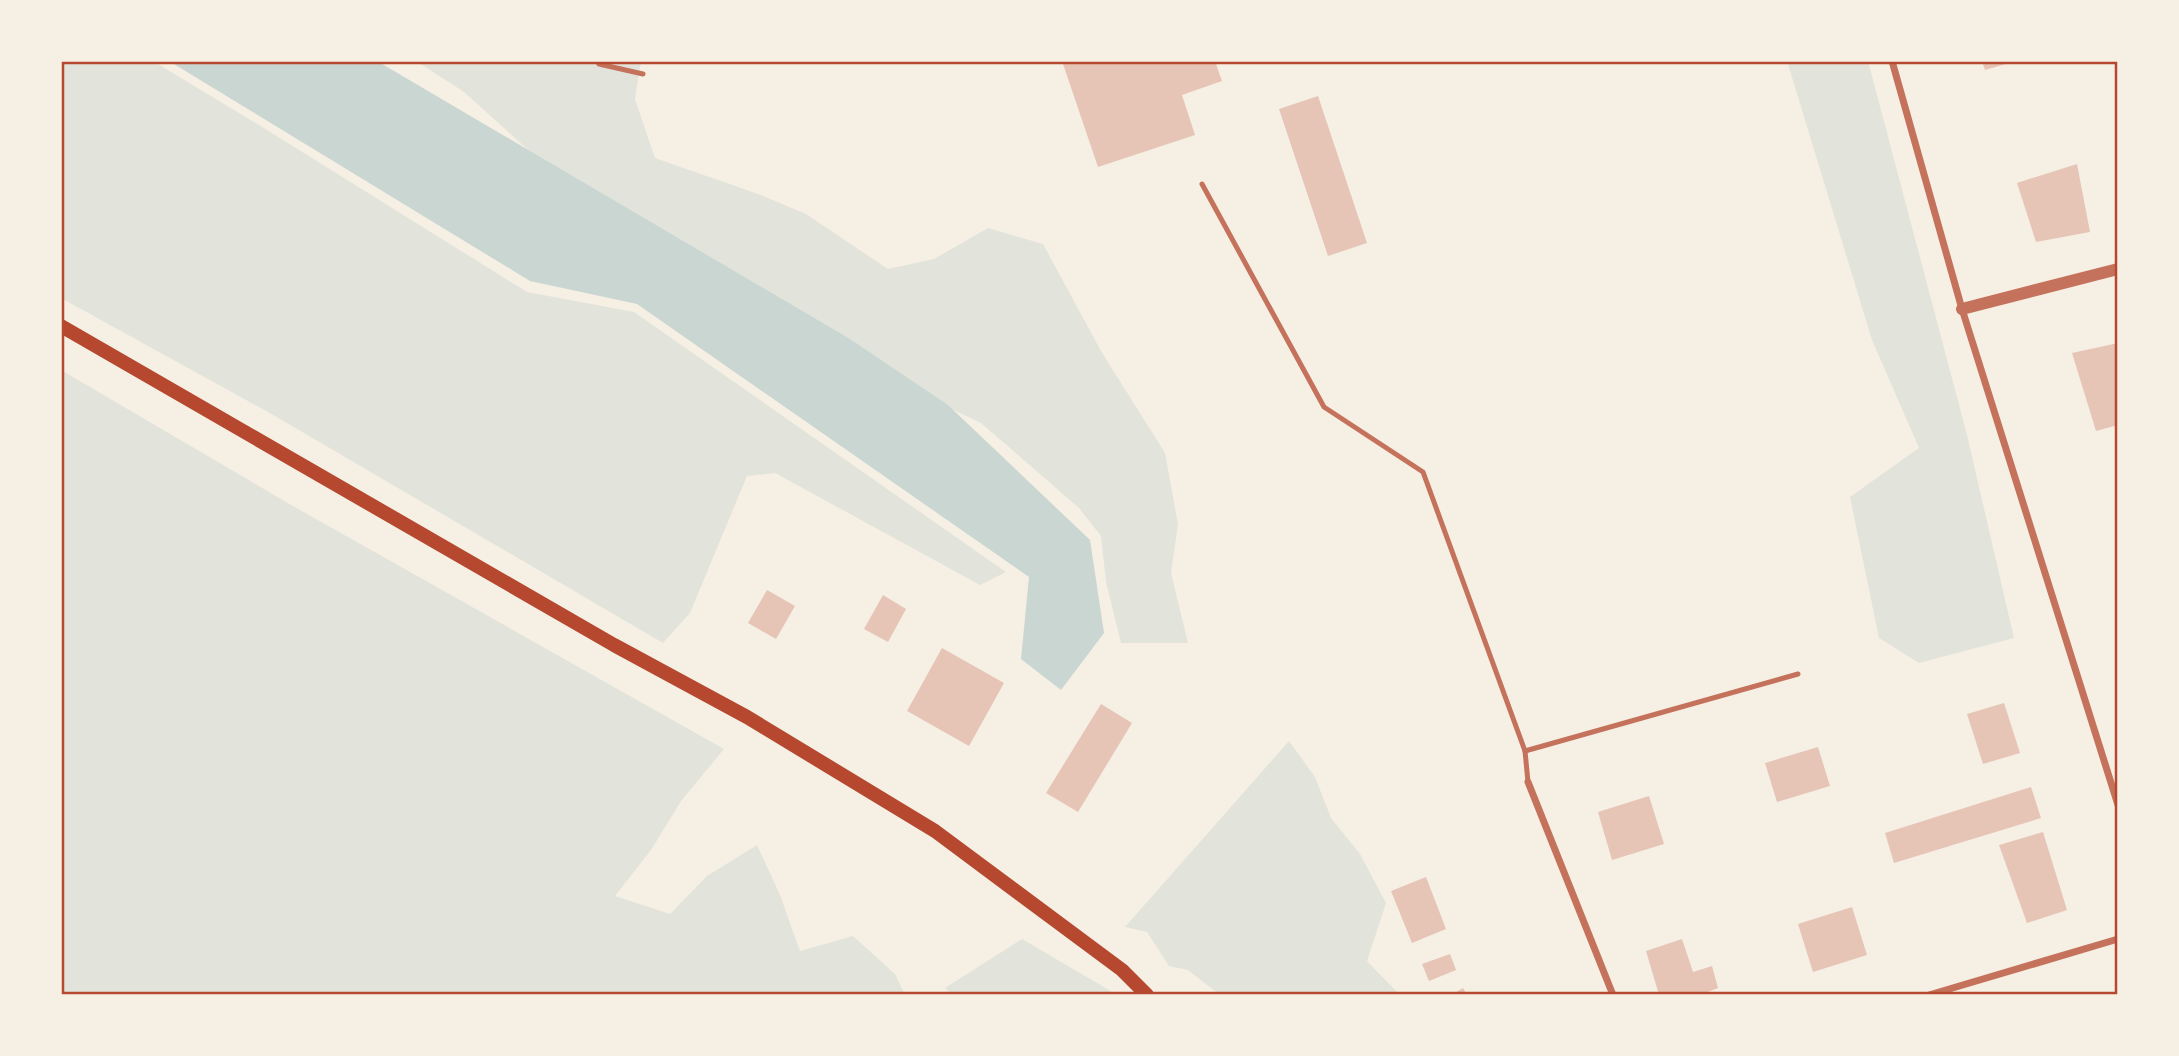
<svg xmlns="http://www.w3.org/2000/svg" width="2179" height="1056" viewBox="0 0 2179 1056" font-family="Lato,sans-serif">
<rect width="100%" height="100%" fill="#f6efe4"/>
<g fill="#e2e4dc">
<polygon points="61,61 153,61 259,125 527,292 634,312 1006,572 980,585 775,473 747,476 690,613 663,643 268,412 61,298"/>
<polygon points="416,61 641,61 635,99 655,158 761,195 806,214 888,269 934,259 988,228 1043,244 1101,351 1165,453 1178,524 1171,573 1188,643 1121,643 1106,582 1101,536 1079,508 981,423 874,372 595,210 464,92"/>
<polygon points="1787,61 1868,61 1967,435 2014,638 1919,663 1879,638 1850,497 1919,448 1872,340"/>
<polygon points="61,370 293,506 724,749 681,801 651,850 615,896 670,914 707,876 757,845 780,895 800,951 853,936 895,974 905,995 61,995"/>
<polygon points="1289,741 1315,777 1331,818 1360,854 1386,903 1367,961 1400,995 1220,995 1188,970 1169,966 1147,932 1125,927"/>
<polygon points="1022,939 1109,990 1115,995 952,995 945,988"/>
</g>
<polygon fill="#c9d6d2" points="169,61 377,61 850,339 948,405 1090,540 1104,633 1061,690 1021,659 1029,577 637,304 530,281"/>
<g fill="#e6c5b7">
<polygon points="1062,61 1215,61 1222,81 1182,95 1195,135 1098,167"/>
<polygon points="1982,61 2013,61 2013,62 1985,70"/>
<polygon points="1318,96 1367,243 1328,256 1279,109"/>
<polygon points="2077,164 2090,232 2036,242 2017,183"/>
<polygon points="2118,343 2118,425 2096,431 2072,353"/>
<polygon points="767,590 795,606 776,639 748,623"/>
<polygon points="883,595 906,609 888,642 864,629"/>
<polygon points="942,648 1004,683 969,746 907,711"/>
<polygon points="2004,703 2020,753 1983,764 1967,714"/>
<polygon points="1101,704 1132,723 1078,812 1046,793"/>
<polygon points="1818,747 1830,786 1777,802 1765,763"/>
<polygon points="2031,787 2041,818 1894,863 1885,833"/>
<polygon points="1649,796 1664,844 1612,860 1598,812"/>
<polygon points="2043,832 2067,910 2027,923 1999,845"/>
<polygon points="1426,877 1446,929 1412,943 1391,891"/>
<polygon points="1852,907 1867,955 1813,972 1798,924"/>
<polygon points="1682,939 1693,972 1712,966 1718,988 1700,995 1659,995 1646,951"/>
<polygon points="1450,954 1456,970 1429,981 1422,964"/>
<polygon points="1463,988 1467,995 1451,995"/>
</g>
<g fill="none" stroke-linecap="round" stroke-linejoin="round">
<g stroke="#c5725c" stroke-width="5">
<polyline points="597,61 599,64 643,74"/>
<polyline points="1202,184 1324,407 1423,472 1525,751 1528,782"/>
<polyline points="1525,751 1798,674"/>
</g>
<g stroke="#c5725c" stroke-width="7">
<polyline points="1892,61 1962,309 2118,805"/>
<polyline points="1528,782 1613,995"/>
<polyline points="1929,995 2118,939"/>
</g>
<polyline stroke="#c5725c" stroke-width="12" points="1962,309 2118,269"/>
<polyline stroke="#b5482f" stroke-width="14" points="61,326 614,645 747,717 935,831 1122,970 1147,995"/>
</g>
<rect width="2179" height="1056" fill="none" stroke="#f6efe4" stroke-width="126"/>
<rect x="63" y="63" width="2053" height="930" fill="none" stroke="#b5482f" stroke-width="2.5"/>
</svg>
